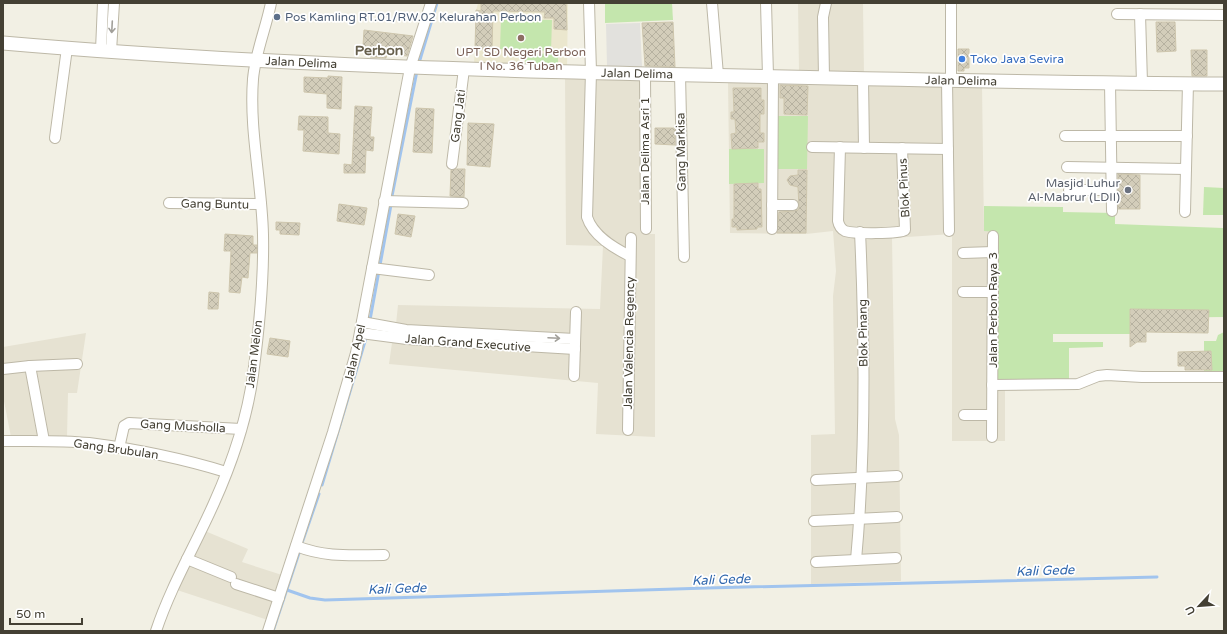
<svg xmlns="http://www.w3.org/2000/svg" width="1227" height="634" viewBox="0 0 1227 634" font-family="'Varela Round',sans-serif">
<defs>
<pattern id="park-tufts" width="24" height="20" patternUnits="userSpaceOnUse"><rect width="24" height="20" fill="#c4e6ad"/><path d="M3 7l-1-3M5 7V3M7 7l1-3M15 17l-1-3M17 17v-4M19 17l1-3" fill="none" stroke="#aac695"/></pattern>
<pattern id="building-cross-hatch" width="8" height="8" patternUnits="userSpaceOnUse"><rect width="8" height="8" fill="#d3cdba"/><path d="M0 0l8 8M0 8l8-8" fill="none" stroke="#b6b1a0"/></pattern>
</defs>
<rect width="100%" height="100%" fill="#f2f0e4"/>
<g fill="#e6e2d2">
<polygon points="798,3 863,3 864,74 799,73"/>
<polygon points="565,76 650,78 649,234 655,234 655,437 596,434 598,383 389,364 392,343 363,338 366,319 396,324 398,305 600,309 603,246 566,245"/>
<polygon points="728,81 982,85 984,231 997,231 995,382 1005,382 1005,441 952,441 952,234 892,238 895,419 899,435 901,581 811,584 811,435 835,434 833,296 836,271 833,231 806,234 730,233"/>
<polygon points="86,333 77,393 68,393 67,437 11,437 3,396 3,347"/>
<polygon points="205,531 248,549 242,562 282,575 268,620 177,590"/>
</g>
<polygon fill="#ebe7ce" points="478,3 568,3 567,67 474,65 476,11"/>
<g fill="#c4e6ad">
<polygon points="605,3 672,3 673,20 605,23"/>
<polygon points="501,19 552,20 551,51 500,49"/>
<polygon points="778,116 808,116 807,169 778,169"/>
<polygon points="729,149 764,149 764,183 729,184"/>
<polygon points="1204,187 1224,188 1224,215 1203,215"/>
<polygon points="984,206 1063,207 1063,212 1115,213 1115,224 1223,228 1224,317 1130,318 1130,334 1053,334 1053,342 1103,342 1103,347 1069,348 1069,382 995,382 997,232 984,231"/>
<polygon points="1224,332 1224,375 1204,375 1204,341 1216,341 1218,335"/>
</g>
<polygon fill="url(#park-tufts)" points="525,53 558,54 558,65 525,64"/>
<polygon fill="#e2e1dd" points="640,23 642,67 607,67 606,24"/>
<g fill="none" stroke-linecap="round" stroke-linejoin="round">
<g stroke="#a1c4ee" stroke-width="3">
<polyline points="419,63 437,3"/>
<polyline points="392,196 417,71"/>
<polyline points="370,320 391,205"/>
<polyline points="322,485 366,338"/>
<polyline points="302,543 319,494"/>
<polyline points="287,590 310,598 325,600 707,588 1157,577"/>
<polyline points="273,631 299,553"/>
</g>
</g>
<g fill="url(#building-cross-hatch)" stroke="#cec6ad">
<polygon points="481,3 566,3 567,30 554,29 554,18 544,18 545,12 493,11 492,49 475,49 476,10 481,11"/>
<polygon points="673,22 675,67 645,66 642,23"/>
<polygon points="1156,22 1175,22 1176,51 1157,52"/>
<polygon points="364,30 413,36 407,56 387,54 386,58 370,57 371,47 363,46"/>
<polygon points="958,49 969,49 969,68 964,68 964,71 958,71"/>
<polygon points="1191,50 1207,50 1207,76 1192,76"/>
<polygon points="328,76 342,77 341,109 327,108 327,94 304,92 304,77 328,78"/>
<polygon points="780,85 808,86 807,115 784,114 784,98 780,98"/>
<polygon points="733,88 761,88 761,100 764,100 764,114 760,114 760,133 764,133 764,142 758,142 758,148 732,149 731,134 736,133 735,119 731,119 731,112 734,112"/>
<polygon points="355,106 372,107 370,137 374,137 373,151 366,150 365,173 344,173 344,164 352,165"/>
<polygon points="416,108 434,109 432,153 413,152"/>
<polygon points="299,116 328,117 328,133 340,134 339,154 303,151 304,130 298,130"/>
<polygon points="468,123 494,124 490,167 467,165"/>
<polygon points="655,128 675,128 675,145 655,144"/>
<polygon points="456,169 465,169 464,197 450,196 451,170"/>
<polygon points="798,170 807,170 806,233 777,233 779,212 793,211 798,210 799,208 798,187 790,185 787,180 790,176 798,175"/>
<polygon points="1118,174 1140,175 1140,209 1118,209"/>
<polygon points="758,183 758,189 761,189 762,227 757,227 757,229 737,230 737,227 732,227 732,219 734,219 734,184"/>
<polygon points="339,204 367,208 364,225 337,221"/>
<polygon points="398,214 415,216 411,237 395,234"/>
<polygon points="276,222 300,223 299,235 280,234 280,230 276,230"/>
<polygon points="225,234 253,236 253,245 257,245 257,253 250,253 248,278 242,277 240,293 229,292 231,251 224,251"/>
<polygon points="209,292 219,293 218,309 208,309"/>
<polygon points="1130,309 1209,310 1208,333 1146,332 1146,342 1137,342 1130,347"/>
<polygon points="270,338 290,341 288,357 267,354"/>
<polygon points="1211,351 1212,370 1185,370 1185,366 1178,366 1178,352"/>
</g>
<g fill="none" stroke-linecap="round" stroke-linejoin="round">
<defs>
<g id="minor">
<path d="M 589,3 L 591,72 L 587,217 C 593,236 614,248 630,256"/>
<polyline points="712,3 718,75"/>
<polyline points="766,3 768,76"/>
<polyline points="1117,14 1224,15"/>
<polyline points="1140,14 1142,83"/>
<polyline points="101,50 103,3"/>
<polyline points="111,51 114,3"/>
<polyline points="645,74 646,229"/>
<polyline points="680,74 684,257"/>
<polyline points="824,78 823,17 826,3"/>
<polyline points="863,79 864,148"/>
<polyline points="947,80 949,231"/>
<polyline points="951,80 951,3"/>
<polyline points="1110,83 1112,211"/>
<polyline points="1065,136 1187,136"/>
<polyline points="55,138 67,48"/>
<polyline points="812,147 948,149"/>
<path d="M 840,147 L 838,221 C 839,226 841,229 845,231 C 853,234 899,234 905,230 L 902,148"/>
<polyline points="452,164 464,69"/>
<polyline points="1067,167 1186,169"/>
<polyline points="1069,190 1111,190"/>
<polyline points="384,201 463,203"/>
<polyline points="169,203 261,204"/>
<polyline points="772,205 793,205"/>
<polyline points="1185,212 1188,83"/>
<polyline points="772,229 773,77"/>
<polyline points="963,253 993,252"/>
<polyline points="372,268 429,275"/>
<polyline points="963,292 993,292"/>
<polyline points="362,322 406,330 575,339"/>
<polyline points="361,333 407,339 575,349"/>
<polyline points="30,366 44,441"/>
<polyline points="3,369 30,366 77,364"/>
<polyline points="574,376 576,312"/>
<polyline points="992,385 1078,384 1098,376 1107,375 1142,377 1224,377"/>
<polyline points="964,415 992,415"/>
<polyline points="628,430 631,238"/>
<polyline points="992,437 993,236"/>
<path d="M 3,441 C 31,441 60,440 89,443 C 135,449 181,458 226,472"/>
<polyline points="119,448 124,426 129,423 241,429"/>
<polyline points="816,480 897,476"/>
<polyline points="814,521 897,517"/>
<path d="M 296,546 C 327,558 352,555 384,555"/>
<polyline points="187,559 231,577"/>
<path d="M 856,560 C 866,451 865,342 860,232"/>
<polyline points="816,562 896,558"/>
<polyline points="236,584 279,598"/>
<path d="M 156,631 C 171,586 195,546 214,503 C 232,463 247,419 253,375 C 259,330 264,282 263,235 C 262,183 249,131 253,79 C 255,54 266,28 271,3"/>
<polyline points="268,631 333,432 356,353 410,68 431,3"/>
</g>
<g id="tertiary">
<path id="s1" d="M 3,43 C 234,63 465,70 696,75 C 872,79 1048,83 1224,84"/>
</g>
</defs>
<use href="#minor" stroke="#bdb8a7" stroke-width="12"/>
<use href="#tertiary" stroke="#bdb8a7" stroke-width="15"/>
<use href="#minor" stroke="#fff" stroke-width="10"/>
<use href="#tertiary" stroke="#fff" stroke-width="13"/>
</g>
<defs><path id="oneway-shaft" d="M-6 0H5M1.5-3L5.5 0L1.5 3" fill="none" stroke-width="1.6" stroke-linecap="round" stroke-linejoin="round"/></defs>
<g stroke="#a2a09a">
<use href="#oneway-shaft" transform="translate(112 27) rotate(93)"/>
<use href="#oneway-shaft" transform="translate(554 338) rotate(3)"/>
</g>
<circle fill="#5c6f8a" stroke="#fff" stroke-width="1.5" cx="277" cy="17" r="4"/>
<circle fill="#8d6e63" stroke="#fff" stroke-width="1.5" cx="521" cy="38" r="4"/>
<circle fill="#3f7fe0" stroke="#fff" stroke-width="1.5" cx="962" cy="59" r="4"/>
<circle fill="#6b7280" stroke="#fff" stroke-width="1.5" cx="1128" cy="190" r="4"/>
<g text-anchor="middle" stroke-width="3.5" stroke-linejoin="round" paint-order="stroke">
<g font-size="12" fill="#4e5e75" stroke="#fff" text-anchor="start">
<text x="285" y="21">Pos Kamling RT.01/RW.02 Kelurahan Perbon</text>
</g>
<g font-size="12" fill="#785e54" stroke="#fff">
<text x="521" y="56">UPT SD Negeri Perbon<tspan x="521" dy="14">I No. 36 Tuban</tspan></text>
</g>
<g font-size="12" fill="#366cbe" stroke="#fff" text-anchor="start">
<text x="970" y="63">Toko Java Sevira</text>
</g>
<g font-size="12" fill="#444034" stroke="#fff">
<text dy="4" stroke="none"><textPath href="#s1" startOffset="299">Jalan Delima</textPath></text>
<text dy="4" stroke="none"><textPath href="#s1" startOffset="635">Jalan Delima</textPath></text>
<text dy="4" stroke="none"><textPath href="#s1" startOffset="959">Jalan Delima</textPath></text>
<text transform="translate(458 116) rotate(-83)" y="4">Gang Jati</text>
<text transform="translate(645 151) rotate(-90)" y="4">Jalan Delima Asri 1</text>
<text transform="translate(681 152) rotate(-91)" y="4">Gang Markisa</text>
<text transform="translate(904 188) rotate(-93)" y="4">Blok Pinus</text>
<text transform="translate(215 204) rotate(1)" y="4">Gang Buntu</text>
<text transform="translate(993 310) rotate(-90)" y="4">Jalan Perbon Raya 3</text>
<text transform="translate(863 333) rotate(-91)" y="4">Blok Pinang</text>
<text transform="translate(468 343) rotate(4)" y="4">Jalan Grand Executive</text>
<text transform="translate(629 343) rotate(-89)" y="4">Jalan Valencia Regency</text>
<text transform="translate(355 353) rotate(-77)" y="4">Jalan Apel</text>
<text transform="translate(254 354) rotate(-83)" y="4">Jalan Melon</text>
<text transform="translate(183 426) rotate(3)" y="4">Gang Musholla</text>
<text transform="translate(116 449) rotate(8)" y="4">Gang Brubulan</text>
</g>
<g font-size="12" fill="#5b616d" stroke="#fff" text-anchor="end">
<text x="1120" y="187">Masjid Luhur<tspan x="1120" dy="14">Al-Mabrur (LDII)</tspan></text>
</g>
<g font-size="13" font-style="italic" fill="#3067ad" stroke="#fff">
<text transform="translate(1045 570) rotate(-2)" y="5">Kali Gede</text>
<text transform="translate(721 579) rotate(-2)" y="5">Kali Gede</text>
<text transform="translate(397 588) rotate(-2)" y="5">Kali Gede</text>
</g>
<g font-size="14" font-weight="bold" fill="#665f4c" stroke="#fff">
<text x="379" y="55">Perbon</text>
</g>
</g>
<rect width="1227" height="634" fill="none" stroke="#444034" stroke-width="8"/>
<g transform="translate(1199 606) rotate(244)" stroke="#ffffff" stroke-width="3" paint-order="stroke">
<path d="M0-3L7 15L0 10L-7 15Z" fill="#444034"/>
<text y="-6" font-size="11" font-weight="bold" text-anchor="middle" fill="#444034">U</text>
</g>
<path d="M10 618v6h72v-6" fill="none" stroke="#444034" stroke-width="2"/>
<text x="16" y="618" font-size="12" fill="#444034" stroke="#ffffff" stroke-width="3" paint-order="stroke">50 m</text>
</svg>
